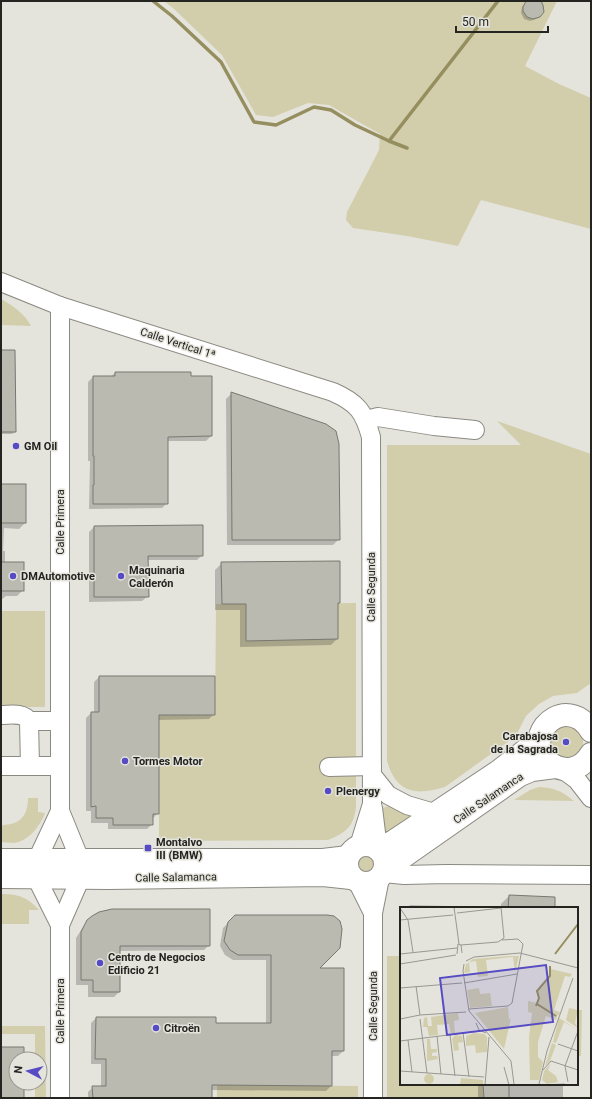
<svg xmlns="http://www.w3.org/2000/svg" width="592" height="1099" viewBox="0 0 592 1099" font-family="Roboto,sans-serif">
<rect width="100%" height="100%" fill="#e5e4dc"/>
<g fill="#d2ceac">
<polygon points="164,1 557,1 525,66 559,84 591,98 591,229 481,200 458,246 407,236 353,228 346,220 347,212 379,150 380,134 329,105 308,103 273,117 256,115 222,55 174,9"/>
<path d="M 1,299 C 12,305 25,314 31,326 L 1,325 Z"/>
<path d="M 497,421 L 591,454 L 591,683 L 577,693 L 553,696 L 539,704 L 526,716 L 516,736 L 445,787 C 416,796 396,793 387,761 L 387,445 L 521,445 Z"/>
<path d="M 356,603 L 356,807 C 354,827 345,833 328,840 L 159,841 L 159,715 L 215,715 L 216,604 Z"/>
<rect x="1" y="611" width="44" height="96"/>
<circle cx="567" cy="742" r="16"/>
<path d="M 539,787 C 556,788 561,791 574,801 L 514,800 L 530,790 Z"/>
<path d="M 28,798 L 38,798 L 38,812 L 45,813 C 40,826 29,841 14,843 C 10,843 5,842 1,842 L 1,825 C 19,825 28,817 28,798 Z"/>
<polygon points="392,804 417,815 385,833 383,832 381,809"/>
<circle cx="366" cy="863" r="9"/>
<path d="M 1,894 C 19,894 27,897 39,910 L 29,910 L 29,924 L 1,924 Z"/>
<polygon points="387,956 401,956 401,1084 483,1084 484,1098 387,1098"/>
<polygon points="577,1010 582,1010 581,1056 577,1056"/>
<polygon points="1,1026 45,1026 46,1098 35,1098 35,1083 40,1083 40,1059 35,1059 35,1034 1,1034"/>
<polygon points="217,1085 358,1086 358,1098 217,1098"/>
</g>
<g fill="#0003">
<polygon points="528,1 538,1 539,17 536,19 530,21 524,19 521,13 522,7"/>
<polygon points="1,351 14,351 15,432 12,434 1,434"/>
<polygon points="115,373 190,373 190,377 211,436 206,441 167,441 167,503 162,508 89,509 90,461 88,461 88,382 93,377 110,377"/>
<polygon points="232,393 339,539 333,545 227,545 226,399"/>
<polygon points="1,485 25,523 19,529 4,528 3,551 5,551 5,563 23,590 17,596 6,596 1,600"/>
<polygon points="94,527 202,555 197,560 147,560 148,596 142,601 89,602 89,532"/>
<polygon points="222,563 339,603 338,605 337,639 331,645 240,647 240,610 215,610 215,570"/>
<polygon points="99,677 214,714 209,719 158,720 158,813 153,818 152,824 147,829 108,829 108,823 91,823 91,811 86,811 86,718 91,713 94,713 94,682"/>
<polygon points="509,896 554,906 565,906 565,908 501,908 501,904"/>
<polygon points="410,905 486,907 485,908 407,908"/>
<polygon points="233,918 318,969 343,1051 338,1056 331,1056 331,1086 326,1091 211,1090 211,1098 88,1098 88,1092 93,1087 101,1087 101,1064 91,1064 91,1023 96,1018 215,1024 266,1024 266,960 233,960 225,955 220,946 223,928"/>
<polygon points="88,921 209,945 204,950 119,951 119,992 114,997 88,997 88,985 76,985 76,938 83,927"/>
<rect x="478" y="1084" width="85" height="14"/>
</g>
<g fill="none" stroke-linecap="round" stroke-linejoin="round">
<g stroke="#958e5e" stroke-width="3.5">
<polyline points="153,1 172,16 221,62 254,122 276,125 314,107 331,110 355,125 389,141 407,148"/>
<polyline points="389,141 498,1"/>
</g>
</g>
<g fill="#bbbab1" stroke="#787870">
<polygon points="526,1 541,1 543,5 544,12 540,17 533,19 527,17 523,11 523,7"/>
<polygon points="1,350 15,350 16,432 1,432"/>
<polygon points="115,372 191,372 191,376 212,376 212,436 168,437 168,504 93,504 93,485 94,485 94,456 93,456 93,376 115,376"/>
<polygon points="231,392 326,424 336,431 339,444 340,540 232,540"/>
<rect x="1" y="484" width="25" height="39"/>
<polygon points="203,525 203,556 148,556 149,597 94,597 94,526"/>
<polygon points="340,561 340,603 338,603 338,639 246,641 246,604 222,604 221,562"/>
<rect x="1" y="562" width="23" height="29"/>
<polygon points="99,676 215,676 215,715 159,715 159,814 153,814 153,825 113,825 113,818 96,818 96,806 91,807 91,712 99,712"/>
<polygon points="509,895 555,897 555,908 508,908"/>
<polygon points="112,909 210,909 210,946 120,946 120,992 93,992 93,980 81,980 81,932 87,920 92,916 99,912"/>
<polygon points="235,915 327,915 334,916 340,921 342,929 340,948 320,968 344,968 344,1051 332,1051 332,1086 212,1085 212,1098 93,1098 92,1086 106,1086 106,1059 95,1059 96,1017 216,1017 216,1023 271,1023 271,955 238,955 230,950 224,941 228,922"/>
<polygon points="1,1047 24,1047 24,1059 16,1059 16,1083 24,1083 24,1098 1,1098"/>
<polygon points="483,1084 509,1084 509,1098 484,1098"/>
</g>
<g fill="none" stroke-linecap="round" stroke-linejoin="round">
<defs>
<g id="minor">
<path d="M 1,282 L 60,306 L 333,392 C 358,403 364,412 371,437 L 372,804 L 359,846"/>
<polyline points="60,306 60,811 80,860"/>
<polyline points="366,420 378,417 434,426 475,430"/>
<path d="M 1,715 C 11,715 23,712 29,721 L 30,766"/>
<polyline points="29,721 60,721"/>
<polyline points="1,766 60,766"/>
<polyline points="329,767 372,766"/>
<polyline points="562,769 577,780 591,798"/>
<polyline points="372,775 388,795 407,805 434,813"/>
<polyline points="373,808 378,849"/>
<polyline points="37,860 60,811"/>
<polyline points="384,873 404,875 446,874 591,875"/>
<polyline points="36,877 60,925"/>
<polyline points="358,883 373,913"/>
<polyline points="60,1098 60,925 81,877"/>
<polyline points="373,1098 373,913 380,878"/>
</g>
<g id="major">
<path d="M 591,731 C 586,722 577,715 566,715 C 558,715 550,720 545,726 C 523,756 570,789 591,754"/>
<circle cx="366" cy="864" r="19"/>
<polyline points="378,849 394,841 499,771 539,740"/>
<polyline points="1,860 323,860 348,857"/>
<polyline points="386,867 403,857 520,775 532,770 555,767"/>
<polyline points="1,877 108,878 323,875 351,878"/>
</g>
</defs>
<use href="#minor" stroke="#8b8a82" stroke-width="20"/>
<use href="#major" stroke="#8b8a82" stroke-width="24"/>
<use href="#minor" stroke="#fff" stroke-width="18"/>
<use href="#major" stroke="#fff" stroke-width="22"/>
</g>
<g fill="#564bc3" stroke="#e5e4dc" stroke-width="1.5">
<circle cx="16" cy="446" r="4"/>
<circle cx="13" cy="576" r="4"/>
<circle cx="121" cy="576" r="4"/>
<circle cx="566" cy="742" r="4"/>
<circle cx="125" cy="761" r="4"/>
<circle cx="328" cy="791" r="4"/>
<rect x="144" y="844" width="8" height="8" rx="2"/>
<circle cx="100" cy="963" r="4"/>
<circle cx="156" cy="1028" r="4"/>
</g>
<g text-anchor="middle" stroke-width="3" stroke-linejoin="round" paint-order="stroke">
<g font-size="11" fill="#242421" stroke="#e5e4dc">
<text transform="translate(178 343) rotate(18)" y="4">Calle Vertical 1ª</text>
<text transform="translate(60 522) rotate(-90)" y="4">Calle Primera</text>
<text transform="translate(371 587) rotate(-90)" y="4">Calle Segunda</text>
<text transform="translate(488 798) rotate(-34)" y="4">Calle Salamanca</text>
<text transform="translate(176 877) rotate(-1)" y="4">Calle Salamanca</text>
<text transform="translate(373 1006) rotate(-90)" y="4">Calle Segunda</text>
<text transform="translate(60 1011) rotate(-90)" y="4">Calle Primera</text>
</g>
<g font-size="11" font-weight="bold" fill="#242421" stroke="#e5e4dc" text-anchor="start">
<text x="24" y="450">GM Oil</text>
<text x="129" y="574">Maquinaria<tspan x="129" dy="13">Calderón</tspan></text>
<text x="21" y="580">DMAutomotive</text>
<text x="558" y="740" text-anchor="end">Carabajosa<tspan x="558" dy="13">de la Sagrada</tspan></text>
<text x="133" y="765">Tormes Motor</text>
<text x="336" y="795">Plenergy</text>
<text x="156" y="846">Montalvo<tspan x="156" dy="13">III (BMW)</tspan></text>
<text x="108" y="961">Centro de Negocios<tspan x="108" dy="13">Edificio 21</tspan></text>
<text x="164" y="1032">Citroën</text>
</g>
</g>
<g transform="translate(400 907)">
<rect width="178" height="178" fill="#e5e4dc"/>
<path d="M 109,49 L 119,49 L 115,65 L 113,50 L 86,53 L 88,69 L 78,70 L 76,54 L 69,55 L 70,65 L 64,66 L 66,57 L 67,57 L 69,55 L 73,52 ZM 151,62 L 172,67 L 170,70 L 165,69 L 154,103 L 160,105 L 159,109 L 158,107 L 156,113 L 146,109 L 138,135 L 138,150 L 143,155 L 139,173 L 130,173 L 129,130 L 132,106 L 128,105 L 128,94 L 137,96 L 140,91 L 138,84 L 147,74 ZM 79,81 L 80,87 L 90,86 L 92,99 L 70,101 L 67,83 ZM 108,100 L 109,113 L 111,111 L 104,142 L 75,106 ZM 169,101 L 178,103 L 175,116 L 178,121 L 166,113 ZM 58,106 L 59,113 L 54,114 L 55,126 L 51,126 L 49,117 L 37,118 L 38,128 L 29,129 L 27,120 L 23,120 L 24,111 L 27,110 L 28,119 L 32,119 L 31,110 ZM 159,111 L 178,123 L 164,115 L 156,136 L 153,135 ZM 74,126 L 84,127 L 87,130 L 87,145 L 76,146 L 75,138 L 66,139 L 66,129 ZM 55,128 L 62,129 L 63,135 L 58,136 L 59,143 L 54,144 L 52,132 ZM 27,132 L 30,132 L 31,142 L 37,142 L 37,145 L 32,146 L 32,149 L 37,149 L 38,152 L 27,154 ZM 152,136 L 156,138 L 150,154 L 145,159 ZM 151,156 L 148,163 L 156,169 L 158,175 L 147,177 L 142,173 L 144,164 ZM24 172a5 5 0 1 1 10 0a5 5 0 1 1-10 0ZM 61,171 L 83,173 L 83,178 L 60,178 Z" fill="#d2ceac"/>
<path fill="none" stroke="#958e5e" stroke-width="2" d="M 155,47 L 178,17M 137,97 L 156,109M 136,99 L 139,91 L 137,84 L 150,69 L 150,59"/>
<path fill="none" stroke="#989791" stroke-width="1" d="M 54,0 L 59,37M 101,0 L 104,31M 0,1 L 8,13 L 13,45M 57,6 L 101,1M 0,13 L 53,8M 61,38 L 98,35 L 104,31M 0,47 L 57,41M 57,47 L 58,37 L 61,38 L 62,46M 66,54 L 74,50 L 120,46 L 178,61M 0,57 L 56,48M 64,57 L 63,64 L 69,104 L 111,154 L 114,177M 64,76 L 117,67M 16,79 L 20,108M 0,81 L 62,76M 69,102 L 108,99 L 112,96 L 123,37 L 118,32 L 102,33M 0,112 L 20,108 L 66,105M 20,112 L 27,166M 76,116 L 79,123 L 86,126M 63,126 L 69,170M 50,128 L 55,169M 37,129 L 41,167M 8,133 L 12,165M 0,134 L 80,124M 158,137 L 178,144M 104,160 L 109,178M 143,163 L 151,154 L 178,163M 0,164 L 84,170M 168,175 L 165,159 L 178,124M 139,177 L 147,144 L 173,71M 85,178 L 89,130M 140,178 L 165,177"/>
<path fill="#564bc3" fill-opacity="0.15" stroke="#564bc3" stroke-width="2" d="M 146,58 L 153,115 L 47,128 L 40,71 Z"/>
<rect width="178" height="178" fill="none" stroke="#242421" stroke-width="2"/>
</g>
<rect width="592" height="1099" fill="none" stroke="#242421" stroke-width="4"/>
<g transform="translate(28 1071) rotate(277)"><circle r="19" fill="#e5e4dc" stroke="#989791"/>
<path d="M0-3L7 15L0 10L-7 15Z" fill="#564bc3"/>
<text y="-6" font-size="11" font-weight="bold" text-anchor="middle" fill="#242421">N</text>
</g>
<path d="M456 26v6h92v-6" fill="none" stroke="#242421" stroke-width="2"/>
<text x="462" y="26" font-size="12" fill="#242421" stroke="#e5e4dc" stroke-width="3" paint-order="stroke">50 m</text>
</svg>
